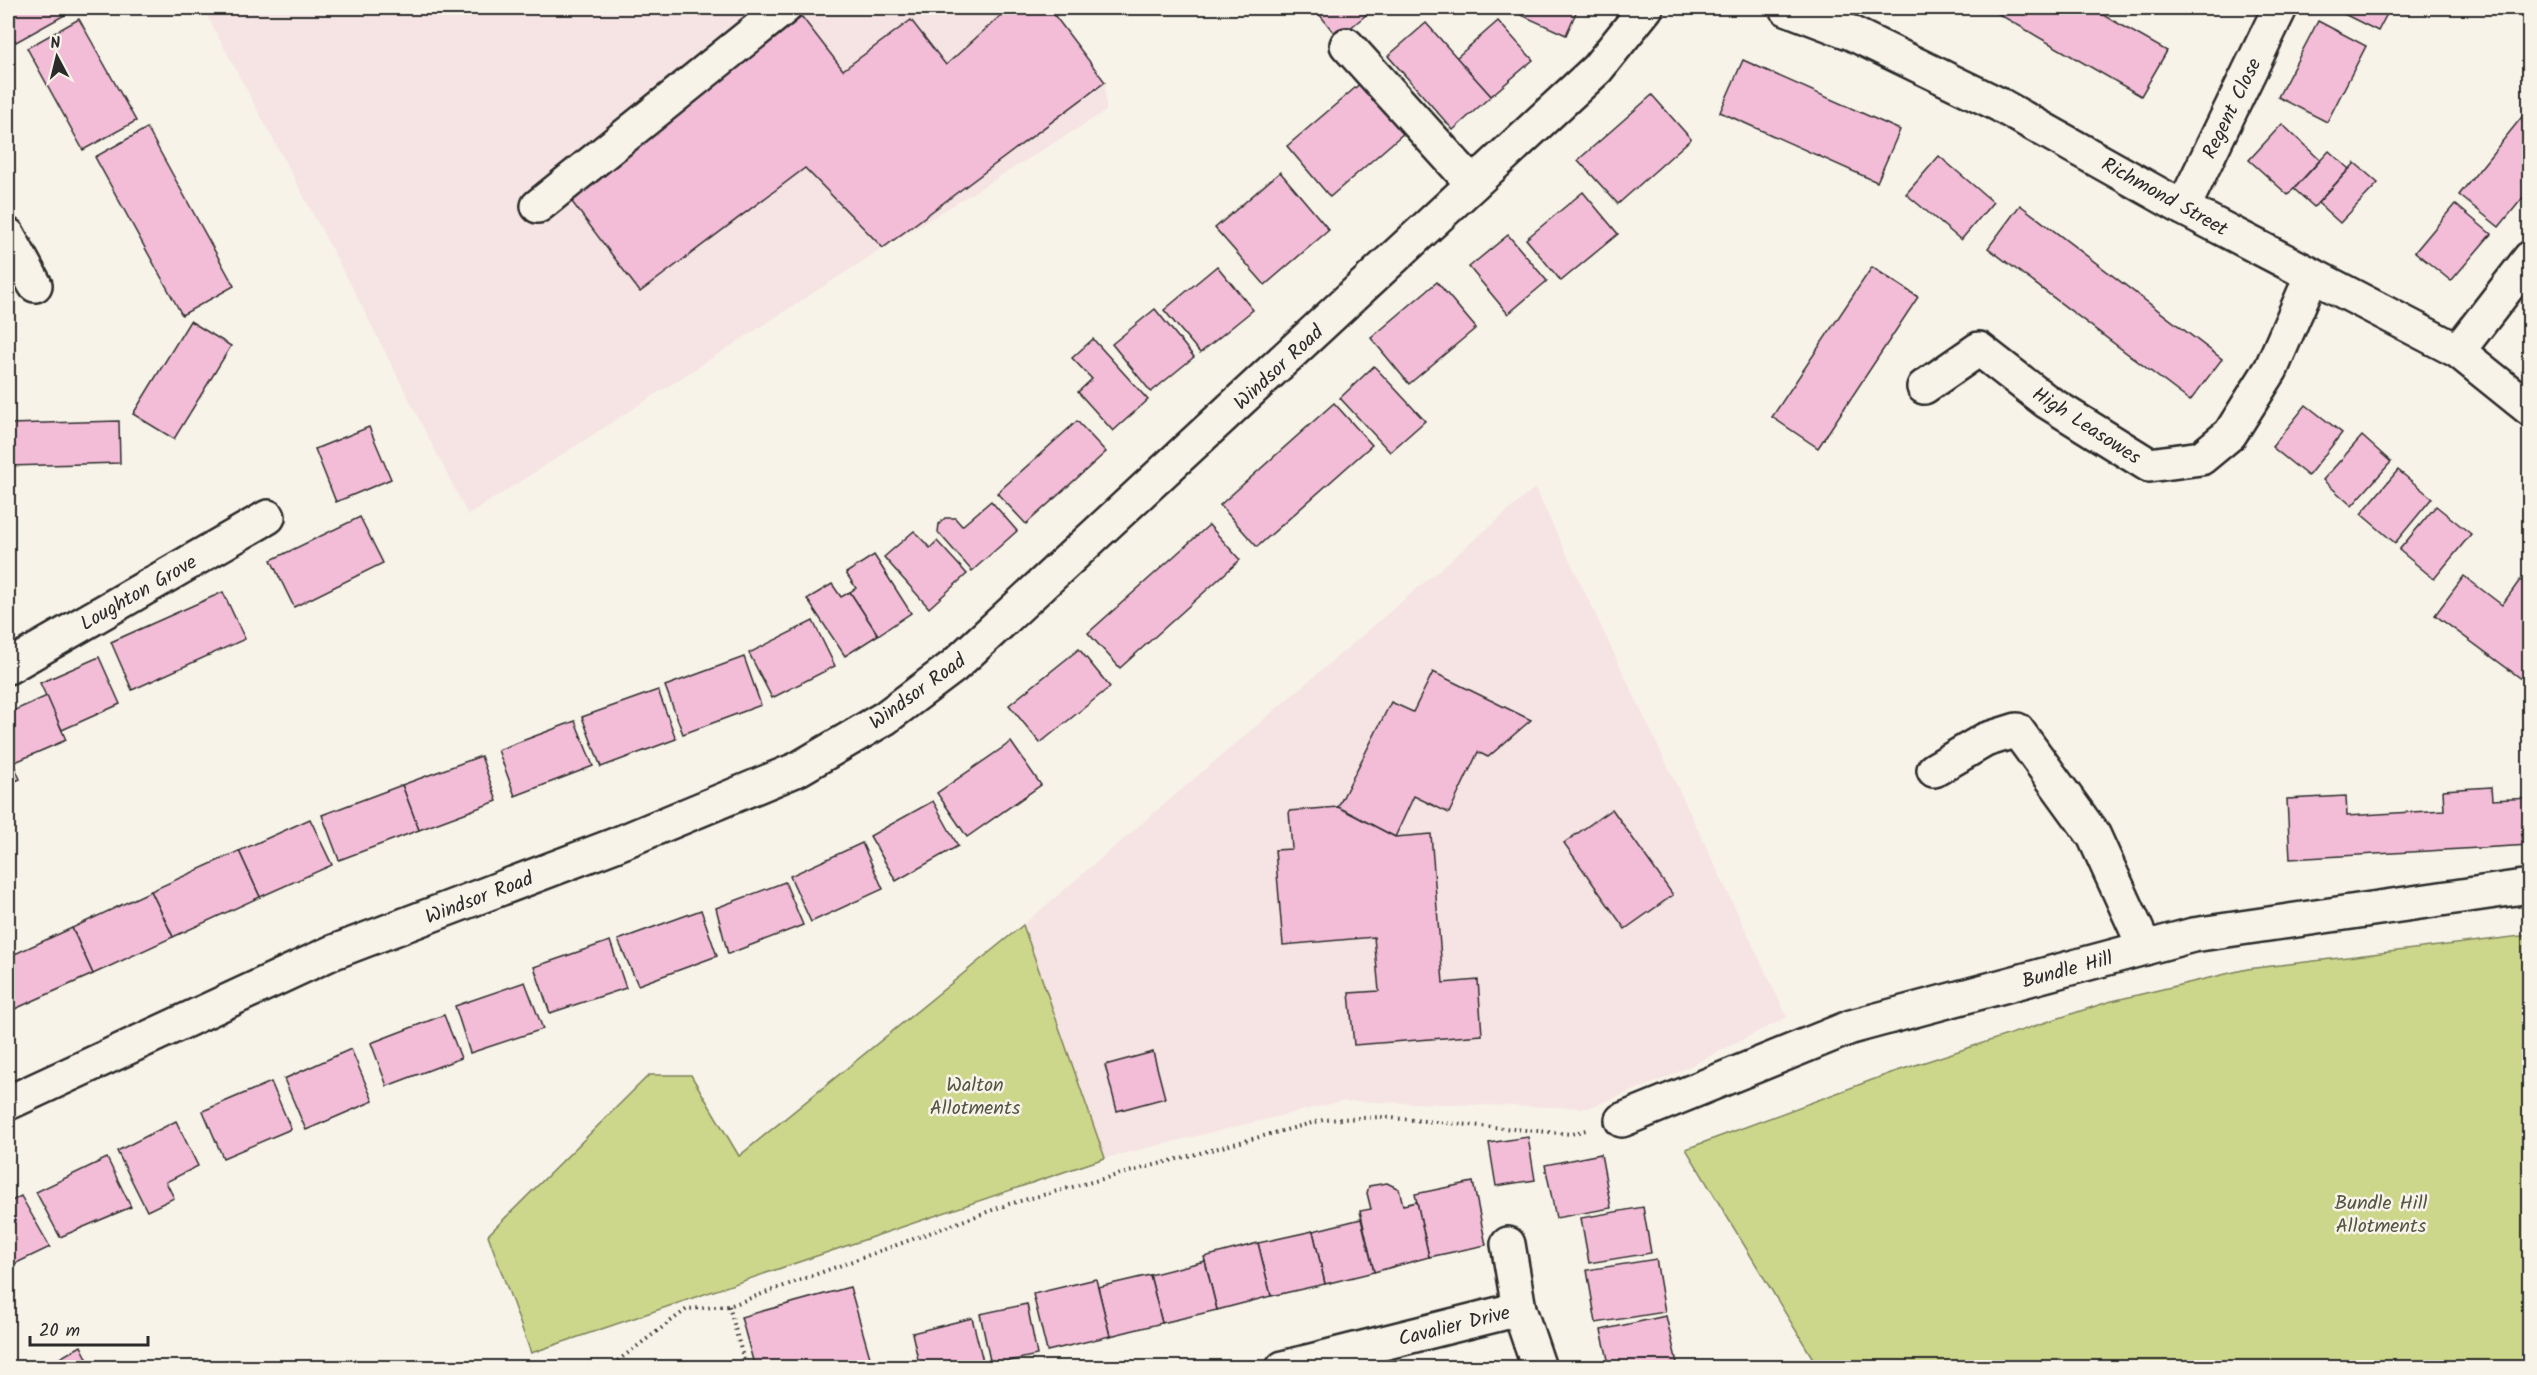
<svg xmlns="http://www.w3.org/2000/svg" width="2537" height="1375" viewBox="0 0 2537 1375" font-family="Kalam,sans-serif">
<rect width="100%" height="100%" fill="#f7f3e8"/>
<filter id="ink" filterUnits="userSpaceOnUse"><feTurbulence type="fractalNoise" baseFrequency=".0167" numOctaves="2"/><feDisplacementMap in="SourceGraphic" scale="12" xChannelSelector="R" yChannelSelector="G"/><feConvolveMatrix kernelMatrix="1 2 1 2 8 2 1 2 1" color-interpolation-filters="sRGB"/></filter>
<g filter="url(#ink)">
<g fill="#f6e3e3">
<polygon points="203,8 1049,8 1105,82 1106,111 883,248 468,515 350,283"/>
<polygon points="1535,488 1787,1017 1666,1078 1588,1108 1342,1101 1105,1158 1023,925"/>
</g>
<g fill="#ccd78b" stroke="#7c815b" stroke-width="1.5">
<polygon points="1023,925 1105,1158 531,1353 488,1235 649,1075 691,1075 739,1156"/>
<polygon points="2529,935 2529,1367 1818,1367 1686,1149 1888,1074 2108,1002 2247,969"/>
</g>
<g fill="#f3bdd8" stroke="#2b2b2b" stroke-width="1.5">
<polygon points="8,8 70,8 72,11 16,42 8,28"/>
<polygon points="1009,8 1049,8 1105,82 883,248 805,168 640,292 566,194 802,17 843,70 911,20 946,65"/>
<polygon points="1320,8 1360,8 1366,15 1338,38 1316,10"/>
<polygon points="1522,8 1578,8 1566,35 1519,14"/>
<polygon points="1988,8 2091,8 2167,51 2141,96"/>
<polygon points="2332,8 2390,8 2378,31"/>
<polygon points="79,19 136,121 83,150 27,48"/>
<polygon points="1498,21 1533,60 1491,96 1456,58"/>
<polygon points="2318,21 2366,46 2327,122 2278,97"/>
<polygon points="1426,23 1491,96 1453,130 1388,56"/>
<polygon points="1743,60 1900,130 1877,182 1720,112"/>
<polygon points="1369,76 1412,126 1330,197 1287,146"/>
<polygon points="1652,95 1691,139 1618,204 1578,160"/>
<polygon points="2529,108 2530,189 2499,227 2459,195"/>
<polygon points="2282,124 2320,160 2288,195 2249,160"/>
<polygon points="147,128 234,286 182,315 95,157"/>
<polygon points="2329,151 2349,169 2314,207 2294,189"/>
<polygon points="1939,156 1993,202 1961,240 1906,194"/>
<polygon points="2355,163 2378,183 2340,223 2318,203"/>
<polygon points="1280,172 1329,230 1265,285 1215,228"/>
<polygon points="1583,192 1618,234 1561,281 1526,239"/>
<polygon points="2455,204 2491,234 2451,281 2415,252"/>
<polygon points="2020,205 2222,359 2190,401 1988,248"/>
<polygon points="1508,235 1547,281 1508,314 1469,267"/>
<polygon points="1217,266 1253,310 1200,353 1164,310"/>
<polygon points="1872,267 1918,297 1818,448 1772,417"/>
<polygon points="1437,282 1476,328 1409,384 1371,338"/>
<polygon points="1155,309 1194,357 1151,392 1112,344"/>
<polygon points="190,321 231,346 174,439 133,414"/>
<polygon points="1093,339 1148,400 1113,431 1078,392 1092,379 1072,358"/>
<polygon points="1374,366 1425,421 1390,452 1340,398"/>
<polygon points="1334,403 1372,445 1257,547 1220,505"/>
<polygon points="2306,405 2342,433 2308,476 2272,447"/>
<polygon points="119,421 120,463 8,466 8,424"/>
<polygon points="1077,421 1106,452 1026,524 997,493"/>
<polygon points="369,427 391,479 336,502 315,449"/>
<polygon points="2362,436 2391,462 2352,506 2323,480"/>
<polygon points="2398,470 2432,498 2395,543 2361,514"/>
<polygon points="991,501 1017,531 972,571 938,532 939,524 945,518 955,518 962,526"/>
<polygon points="2436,506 2471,534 2434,579 2399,550"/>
<polygon points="360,517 383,563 294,607 271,560"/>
<polygon points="1209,525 1240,560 1120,668 1088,633"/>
<polygon points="914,531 930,548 937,541 967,574 929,608 884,557"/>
<polygon points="874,555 911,613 878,635 850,592 856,588 846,573"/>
<polygon points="2464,576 2502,605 2520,580 2530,587 2530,685 2435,615"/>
<polygon points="832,584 841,597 850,592 878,635 845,656 807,599"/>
<polygon points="223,592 245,639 132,690 111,642"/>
<polygon points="813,621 835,666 772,698 749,653"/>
<polygon points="1079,649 1110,687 1040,743 1009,705"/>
<polygon points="99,657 120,704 62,730 40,683"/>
<polygon points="744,657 761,705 683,734 665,686"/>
<polygon points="1433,672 1531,720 1488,757 1478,752 1449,813 1414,796 1395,837 1338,807 1391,702 1413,712"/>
<polygon points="658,690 676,739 601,767 582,717"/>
<polygon points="47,696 66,740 13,763 8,752 8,713"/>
<polygon points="575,721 593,766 515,796 498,750"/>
<polygon points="1011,742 1041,785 967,837 937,793"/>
<polygon points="8,752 20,779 8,784"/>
<polygon points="481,756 497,801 419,830 402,785"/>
<polygon points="402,785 419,830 339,860 322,815"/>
<polygon points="2491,787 2492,800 2530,798 2530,845 2290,859 2287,799 2346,796 2347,816 2444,810 2443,790"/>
<polygon points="933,801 958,846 896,881 870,836"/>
<polygon points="1338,807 1395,837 1431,834 1443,983 1478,980 1482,1035 1354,1045 1349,993 1379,991 1374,937 1283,945 1275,850 1292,849 1289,811"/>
<polygon points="1612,809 1673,895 1625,929 1564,843"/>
<polygon points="310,819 332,865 260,897 239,851"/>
<polygon points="862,843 883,889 811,922 790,876"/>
<polygon points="239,851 260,897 173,937 151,891"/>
<polygon points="785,882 803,925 728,954 716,908"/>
<polygon points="151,891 173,937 93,974 72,928"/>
<polygon points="701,910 717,956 638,985 618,940"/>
<polygon points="72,928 93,974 8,1012 8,957"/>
<polygon points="610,941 626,988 550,1013 534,967"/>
<polygon points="525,982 543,1029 470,1053 455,1006"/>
<polygon points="444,1015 461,1058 387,1086 371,1043"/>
<polygon points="351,1049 373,1101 306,1130 284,1079"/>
<polygon points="1153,1052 1165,1098 1117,1111 1105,1065"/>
<polygon points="271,1082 291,1129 223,1158 203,1111"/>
<polygon points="176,1121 198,1166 166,1182 174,1198 147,1211 117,1151"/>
<polygon points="1528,1137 1535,1180 1496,1186 1489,1143"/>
<polygon points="1601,1154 1611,1208 1556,1218 1545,1165"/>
<polygon points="107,1158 131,1207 60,1237 36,1192"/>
<polygon points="1473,1182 1486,1245 1429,1257 1415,1194"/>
<polygon points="1387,1183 1399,1189 1403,1205 1417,1202 1429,1257 1374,1272 1360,1211 1371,1209 1367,1193 1369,1186"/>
<polygon points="21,1196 50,1247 8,1267 8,1203"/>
<polygon points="1643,1207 1651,1253 1589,1263 1581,1218"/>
<polygon points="1361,1219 1374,1272 1325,1284 1313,1231"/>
<polygon points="1313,1231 1325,1284 1271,1296 1258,1243"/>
<polygon points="1258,1243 1271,1296 1217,1310 1204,1257"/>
<polygon points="1656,1259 1665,1312 1596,1323 1587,1270"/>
<polygon points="1205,1261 1217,1310 1162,1323 1150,1275"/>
<polygon points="1150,1275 1162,1323 1110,1336 1098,1287"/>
<polygon points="1096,1279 1110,1336 1047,1351 1033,1294"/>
<polygon points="850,1287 873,1368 755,1368 741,1317"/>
<polygon points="1027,1304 1037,1355 991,1365 980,1314"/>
<polygon points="1666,1316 1677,1363 1657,1368 1610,1368 1601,1330"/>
<polygon points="972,1318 984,1365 920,1368 912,1333"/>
<polygon points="81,1346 92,1368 42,1368"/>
<polygon points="1495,1361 1496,1368 1469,1368"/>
</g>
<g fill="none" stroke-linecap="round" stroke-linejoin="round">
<defs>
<g id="minor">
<polyline points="1786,8 1849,32 2000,105 2183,208 2458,351 2530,409"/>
<polyline points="1347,45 1473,184"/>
<polyline points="538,206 784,8"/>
<polyline points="2183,208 2280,8"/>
<polyline points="8,235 35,285"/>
<polyline points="2458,351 2530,258"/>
<polyline points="1924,387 1979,349 2046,401 2149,465 2201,458 2230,434 2271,369 2312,275"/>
<polyline points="8,667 268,517"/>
<polyline points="1934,770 1985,740 2017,730 2094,836 2145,948"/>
<polyline points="8,1103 331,953 615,845 798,769 885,718 954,666 1597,69 1646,8"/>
<polyline points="1622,1120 1851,1027 2193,935 2530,886"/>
<polyline points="1508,1244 1519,1309 1538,1365"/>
<polyline points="1283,1368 1519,1309"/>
</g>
</defs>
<use href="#minor" stroke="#2b2b2b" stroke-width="38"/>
<g stroke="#2b2b2b" stroke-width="4" stroke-dasharray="1.5 4.5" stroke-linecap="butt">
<polyline points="729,1306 746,1368"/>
<polyline points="608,1368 687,1309 729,1306 1009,1204 1323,1120 1380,1117 1571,1134 1586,1130"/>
</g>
<use href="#minor" stroke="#f7f3e8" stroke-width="33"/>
</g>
</g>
<g text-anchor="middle" stroke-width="5" stroke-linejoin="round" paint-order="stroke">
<g font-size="20" fill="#2b2b2b" stroke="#f7f3e8">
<text transform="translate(2231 108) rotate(-64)" y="7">Regent Close</text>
<text transform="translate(2165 196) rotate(29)" y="7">Richmond Street</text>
<text transform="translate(1278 367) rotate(-43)" y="7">Windsor Road</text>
<text transform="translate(2087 425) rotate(33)" y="7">High Leasowes</text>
<text transform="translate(138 592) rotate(-30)" y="7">Loughton Grove</text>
<text transform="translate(917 691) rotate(-36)" y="7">Windsor Road</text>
<text transform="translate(479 897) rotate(-21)" y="7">Windsor Road</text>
<text transform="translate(2067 969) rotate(-15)" y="7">Bundle Hill</text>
<text transform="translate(1454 1325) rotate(-14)" y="7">Cavalier Drive</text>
</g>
<g font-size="20" fill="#535643" stroke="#f7f3e8">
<text x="975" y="1091">Walton<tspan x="975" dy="23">Allotments</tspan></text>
<text x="2381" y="1209">Bundle Hill<tspan x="2381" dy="23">Allotments</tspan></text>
</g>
</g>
<rect width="2537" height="1375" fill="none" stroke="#f7f3e8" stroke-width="30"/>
<rect x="15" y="15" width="2507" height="1345" fill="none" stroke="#2b2b2b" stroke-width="2" filter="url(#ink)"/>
<g transform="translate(57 57) rotate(353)" stroke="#f7f3e8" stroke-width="4.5" paint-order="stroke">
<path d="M0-4.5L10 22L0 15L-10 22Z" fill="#2b2b2b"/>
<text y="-9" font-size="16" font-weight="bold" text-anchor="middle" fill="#2b2b2b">N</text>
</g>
<path d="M30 1336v9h118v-9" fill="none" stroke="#2b2b2b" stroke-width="3"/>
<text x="39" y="1336" font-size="18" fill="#2b2b2b" stroke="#f7f3e8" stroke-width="4.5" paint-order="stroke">20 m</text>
</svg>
